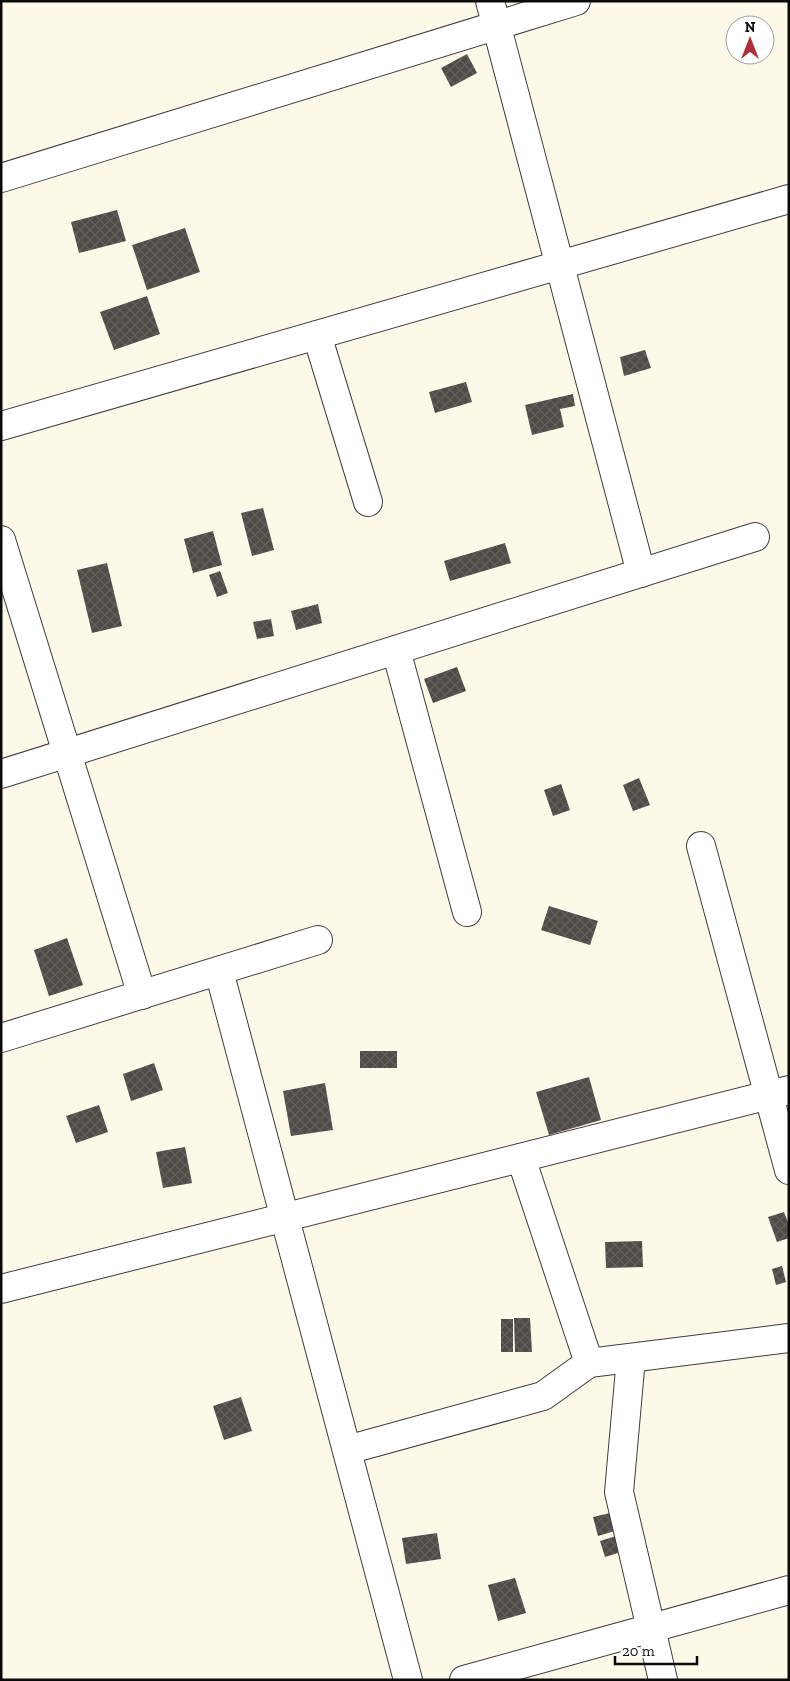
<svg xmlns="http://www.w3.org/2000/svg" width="790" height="1681" viewBox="0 0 790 1681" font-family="'Zilla Slab',serif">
<defs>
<pattern id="building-cross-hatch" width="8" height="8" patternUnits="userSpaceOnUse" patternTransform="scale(1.25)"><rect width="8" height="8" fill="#514b47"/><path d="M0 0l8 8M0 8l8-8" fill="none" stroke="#65605d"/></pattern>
</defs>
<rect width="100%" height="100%" fill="#fdf9e9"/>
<g fill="url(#building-cross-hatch)">
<polygon points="467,54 477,73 451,87 441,68"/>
<polygon points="117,210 126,241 79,253 71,222"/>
<polygon points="185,228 200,272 147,290 132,245"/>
<polygon points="147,296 160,334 114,350 100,312"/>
<polygon points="645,350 651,368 624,376 620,357"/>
<polygon points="466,382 472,402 435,413 429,392"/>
<polygon points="573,394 575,406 560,409 564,427 532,435 525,405"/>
<polygon points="263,508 274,550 252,556 241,513"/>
<polygon points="213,531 222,565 193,573 184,539"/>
<polygon points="505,543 511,563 450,581 444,561"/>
<polygon points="107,563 122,626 92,633 77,570"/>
<polygon points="220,571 228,593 217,597 209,575"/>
<polygon points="318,604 322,623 296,630 291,611"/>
<polygon points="271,619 274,636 257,639 253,622"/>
<polygon points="457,667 466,691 433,703 424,679"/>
<polygon points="639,778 650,805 633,811 623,785"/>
<polygon points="561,784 570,810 553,816 544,790"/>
<polygon points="549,906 598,921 590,945 541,930"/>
<polygon points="67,938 83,985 49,996 34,950"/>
<rect x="360" y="1051" width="37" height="17"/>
<polygon points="154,1063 163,1090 131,1101 123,1074"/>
<polygon points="589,1077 601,1120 549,1135 536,1092"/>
<polygon points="325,1083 333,1130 291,1136 283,1091"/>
<polygon points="99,1105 108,1132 76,1143 66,1116"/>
<polygon points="185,1147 192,1183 163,1188 156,1152"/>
<polygon points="784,1212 789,1225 789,1238 777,1242 768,1217"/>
<polygon points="642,1241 643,1267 606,1268 605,1242"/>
<polygon points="782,1266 786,1282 776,1285 772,1269"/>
<polygon points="514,1318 530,1318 532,1352 515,1352"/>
<rect x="501" y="1319" width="12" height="33"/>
<polygon points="241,1397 252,1431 224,1440 213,1406"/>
<polygon points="610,1513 615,1531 598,1536 593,1517"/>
<polygon points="437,1533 441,1559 406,1564 402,1538"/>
<polygon points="616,1536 621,1552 605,1557 600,1541"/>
<polygon points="515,1578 526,1613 498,1621 488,1585"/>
</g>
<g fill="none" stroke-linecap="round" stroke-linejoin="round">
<defs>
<g id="street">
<polyline points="490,1 641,573"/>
<polyline points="1,178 576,1"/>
<polyline points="317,335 368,502"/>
<polyline points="1,426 789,199"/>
<polyline points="1,540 142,995"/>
<polyline points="396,650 467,912"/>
<polyline points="1,774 755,537"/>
<polyline points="701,846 789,1170"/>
<polyline points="219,971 408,1680"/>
<polyline points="1,1038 318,940"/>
<polyline points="521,1158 589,1363"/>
<polyline points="1,1289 789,1090"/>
<polyline points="631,1358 619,1492 663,1680"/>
<polyline points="347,1450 543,1396 589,1363 789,1338"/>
<polyline points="464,1680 789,1590"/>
</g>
</defs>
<use href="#street" stroke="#3d3d3d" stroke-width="30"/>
<use href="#street" stroke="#fff" stroke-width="28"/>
</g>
<rect width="790" height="1681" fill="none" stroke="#0a0a0a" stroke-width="5"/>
<g transform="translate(750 40)"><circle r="24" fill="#ffffff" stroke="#9d9d9d"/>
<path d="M0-4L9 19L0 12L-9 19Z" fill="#ad2f38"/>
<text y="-8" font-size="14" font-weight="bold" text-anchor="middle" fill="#0a0a0a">N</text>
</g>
<path d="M615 1656v8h82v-8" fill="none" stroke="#0a0a0a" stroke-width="2.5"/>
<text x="622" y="1656" font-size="15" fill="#0a0a0a" stroke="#ffffff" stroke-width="4" paint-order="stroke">20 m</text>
</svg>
